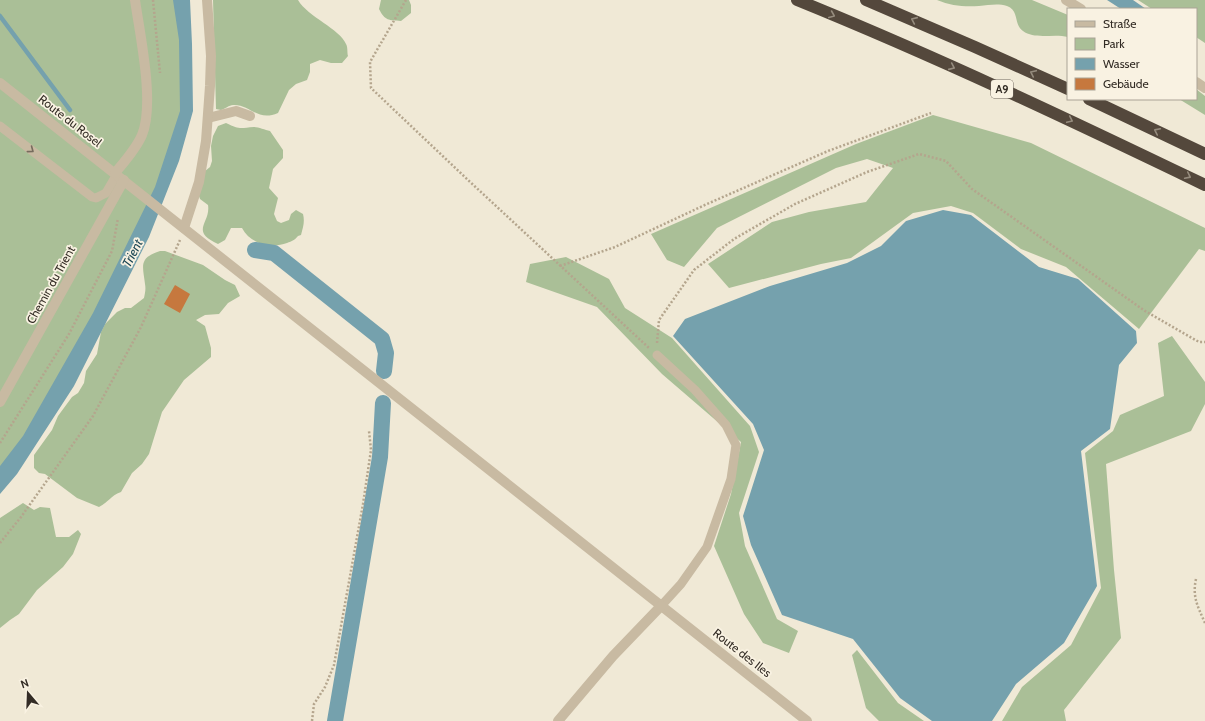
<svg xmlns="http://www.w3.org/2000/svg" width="1205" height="721" viewBox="0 0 1205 721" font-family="Cabin,sans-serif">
<rect width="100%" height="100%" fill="#f0e9d6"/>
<g fill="#aabf97">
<polygon points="0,0 181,0 182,114 161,192 72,367 0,477"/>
<path d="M 213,0 L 298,0 C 308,17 340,29 346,44 C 348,47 347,53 348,56 L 342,63 L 331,63 L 320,60 L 310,64 L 310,72 L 307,80 L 296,84 L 289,90 L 278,113 C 257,122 250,104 233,105 C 229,105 225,109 221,110 L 216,109 Z"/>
<path d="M 381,0 L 409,0 L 411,5 L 411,13 L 401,21 C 389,20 385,21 379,9 Z"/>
<path d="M 937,0 L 1032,0 L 1068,15 L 1068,37 C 1054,33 1035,40 1023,31 C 1013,24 1020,11 1007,6 C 998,3 989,5 979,6 C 965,7 951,6 937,0 Z"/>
<polygon points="1138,0 1205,0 1205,43 1196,37 1196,9 1152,9"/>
<polygon points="1196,89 1205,96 1205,115 1179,99 1196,99"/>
<polygon points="933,115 1031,143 1205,228 1205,251 1199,249 1139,329 1066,267 1021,249 973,213 951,206 913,213 851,258 821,264 729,288 708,264 772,222 809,212 866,202 893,168 867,159 836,168 717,228 684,267 667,260 651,234 856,144"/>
<path d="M 226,123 C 240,130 240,128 254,127 C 259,127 265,130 270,131 L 283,150 L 283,158 L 273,169 L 269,188 L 278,198 L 274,214 L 277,221 L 281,223 L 289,220 L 291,214 L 296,210 L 303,214 C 305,222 303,227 301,235 L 298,236 C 295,240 292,241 287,243 C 271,249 250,244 242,228 L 231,228 L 225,240 L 218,244 C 189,231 211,223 208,205 L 200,199 L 195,184 L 199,176 L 210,167 L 212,161 L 211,146 L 213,136 L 218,126 Z"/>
<path d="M 160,251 L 165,251 L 203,265 L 225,280 L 235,285 L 240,296 L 228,303 L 219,314 L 205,315 L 196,320 L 205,326 L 211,348 L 211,357 L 184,380 L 162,412 L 149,454 L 142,464 L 132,473 L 121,492 C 110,496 109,502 99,507 L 77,498 L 45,474 L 39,473 L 34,468 L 34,455 L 52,430 L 58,416 L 72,397 L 78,393 L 84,383 L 86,371 L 97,354 L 101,332 L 105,324 L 117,312 L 125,308 L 131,308 L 144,298 C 145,293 146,289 145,284 C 143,266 138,258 160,251 Z"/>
<polygon points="566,257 609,279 625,308 672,338 750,426 759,452 739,513 745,546 777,619 798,631 789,653 763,643 744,614 714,546 731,494 741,442 662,374 597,307 526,282 530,264"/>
<polygon points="1172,336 1205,382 1205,404 1191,431 1106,464 1114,570 1121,638 1064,710 1066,721 1002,721 1022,687 1071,645 1101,588 1085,453 1113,431 1120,415 1164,396 1158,343"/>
<polygon points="23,503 34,510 40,507 50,508 56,537 69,537 78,530 81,534 73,554 63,567 37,590 19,614 10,620 0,628 0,518"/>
<polygon points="857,650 898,703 924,721 879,721 866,708 852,655"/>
</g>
<g fill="#75a1ad">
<polygon points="173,0 190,0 192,44 193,111 179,161 149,237 74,386 17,474 0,494 0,466 23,436 93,313 155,187 180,111 179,40"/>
<polygon points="1107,0 1133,0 1146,9 1121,9"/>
<polygon points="943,210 971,215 1039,267 1078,279 1136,331 1137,343 1119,365 1110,429 1081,451 1097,586 1064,643 1016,684 992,721 932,721 900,698 853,639 782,615 751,545 743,516 764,450 753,424 673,336 685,319 770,286 847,263 881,246 906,221"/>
</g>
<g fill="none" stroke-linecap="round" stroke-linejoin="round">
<polyline stroke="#75a1ad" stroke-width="4.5" points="0,16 70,110"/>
<g stroke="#75a1ad" stroke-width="16">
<polyline points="255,250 274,253 382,339 386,353 384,371"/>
<polyline points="335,721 380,457 383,403"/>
</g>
</g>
<polygon fill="#c6783e" points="175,285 190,294 180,313 164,304"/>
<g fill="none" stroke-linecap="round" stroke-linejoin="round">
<g stroke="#b4a58d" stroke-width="2.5" stroke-dasharray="2 2" stroke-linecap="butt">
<polyline points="153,0 160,73"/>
<polyline points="406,0 370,62 371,88 468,180 649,348"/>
<polyline points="560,266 615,247 707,204 828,151 931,113"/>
<polyline points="657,343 659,320 694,270 734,239 795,204 867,172 919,154 946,161 972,189 1145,311 1199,342 1205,342"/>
<polyline points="0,443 69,334 112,251 118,218"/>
<polyline points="0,543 21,517 93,416 141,327 180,240"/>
<path d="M 1196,579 C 1192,597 1198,607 1205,623"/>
<polyline points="312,721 314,704 325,687 334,665 363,504 371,450 369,431"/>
</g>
<g stroke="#c8baa2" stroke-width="9">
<polyline points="0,126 92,197 96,198 106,193 117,174"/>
<polyline points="657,355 695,390 726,425 736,445 731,479 707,547 681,584 661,606"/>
</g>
<g stroke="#c8baa2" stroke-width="10">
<polyline points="1066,0 1081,9"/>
<polyline points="1196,82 1205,88"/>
<polyline points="0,83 807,721"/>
<polyline points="208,118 236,111 250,116"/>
<path d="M 115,173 C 125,161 136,149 142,135 C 155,104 140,35 135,0"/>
<polyline points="184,228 199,182 206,141 210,86 211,56 207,0"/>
<polyline points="0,402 124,180"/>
<polyline points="558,721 613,656 661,606"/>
</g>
<g stroke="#54483c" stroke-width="12">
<path d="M 797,0 C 935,56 1070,120 1205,185"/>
<polyline points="866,0 975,47 1068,89"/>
<polyline points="1089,99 1205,154"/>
</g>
</g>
<defs><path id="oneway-chevron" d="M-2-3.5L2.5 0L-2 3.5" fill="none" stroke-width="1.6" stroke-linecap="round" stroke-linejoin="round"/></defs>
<g stroke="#968c7e">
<use href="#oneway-chevron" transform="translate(832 15) rotate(23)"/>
<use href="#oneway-chevron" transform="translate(914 20) rotate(-156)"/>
<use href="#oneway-chevron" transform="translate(952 67) rotate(24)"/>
<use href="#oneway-chevron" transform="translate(1033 73) rotate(-155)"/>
<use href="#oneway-chevron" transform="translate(1070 120) rotate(25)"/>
<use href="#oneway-chevron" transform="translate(1157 131) rotate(-154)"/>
<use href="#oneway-chevron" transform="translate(1188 176) rotate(26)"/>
</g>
<use stroke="#766c5d" href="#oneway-chevron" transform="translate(31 150) rotate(37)"/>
<g text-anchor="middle" stroke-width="3.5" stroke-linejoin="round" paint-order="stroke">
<rect fill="#f9f2e2" stroke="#6e675e" stroke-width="1" x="991" y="80" width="22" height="18" rx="3"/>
<g font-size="11" font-weight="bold" fill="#332c25">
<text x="1002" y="93">A9</text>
</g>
<g font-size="12" fill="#332c25" stroke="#f9f2e2">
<text transform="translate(70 121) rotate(38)" y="4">Route du Rosel</text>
<text transform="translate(51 285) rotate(-61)" y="4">Chemin du Trient</text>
<text transform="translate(742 653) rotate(38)" y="4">Route des Iles</text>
</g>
<g font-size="13" font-style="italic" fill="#1b4654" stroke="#f9f2e2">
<text transform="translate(132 253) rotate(-63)" y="5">Trient</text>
</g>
</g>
<rect x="1067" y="8" width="130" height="92" fill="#f9f2e2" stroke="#aaa396"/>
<rect x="1075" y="21" width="20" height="6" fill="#c8baa2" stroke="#aaa396"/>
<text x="1103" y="28" font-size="12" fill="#332c25">Straße</text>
<rect x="1075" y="38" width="20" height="12" fill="#aabf97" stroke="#aaa396"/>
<text x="1103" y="48" font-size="12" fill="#332c25">Park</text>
<rect x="1075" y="58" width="20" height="12" fill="#75a1ad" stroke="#aaa396"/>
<text x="1103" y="68" font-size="12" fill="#332c25">Wasser</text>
<rect x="1075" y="78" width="20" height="12" fill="#c6783e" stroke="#aaa396"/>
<text x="1103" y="88" font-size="12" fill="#332c25">Gebäude</text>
<g transform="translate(28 693) rotate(341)" stroke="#f9f2e2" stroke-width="3" paint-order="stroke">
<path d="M0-3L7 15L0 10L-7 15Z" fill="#332c25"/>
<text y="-6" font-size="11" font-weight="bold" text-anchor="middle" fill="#332c25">N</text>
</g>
</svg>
